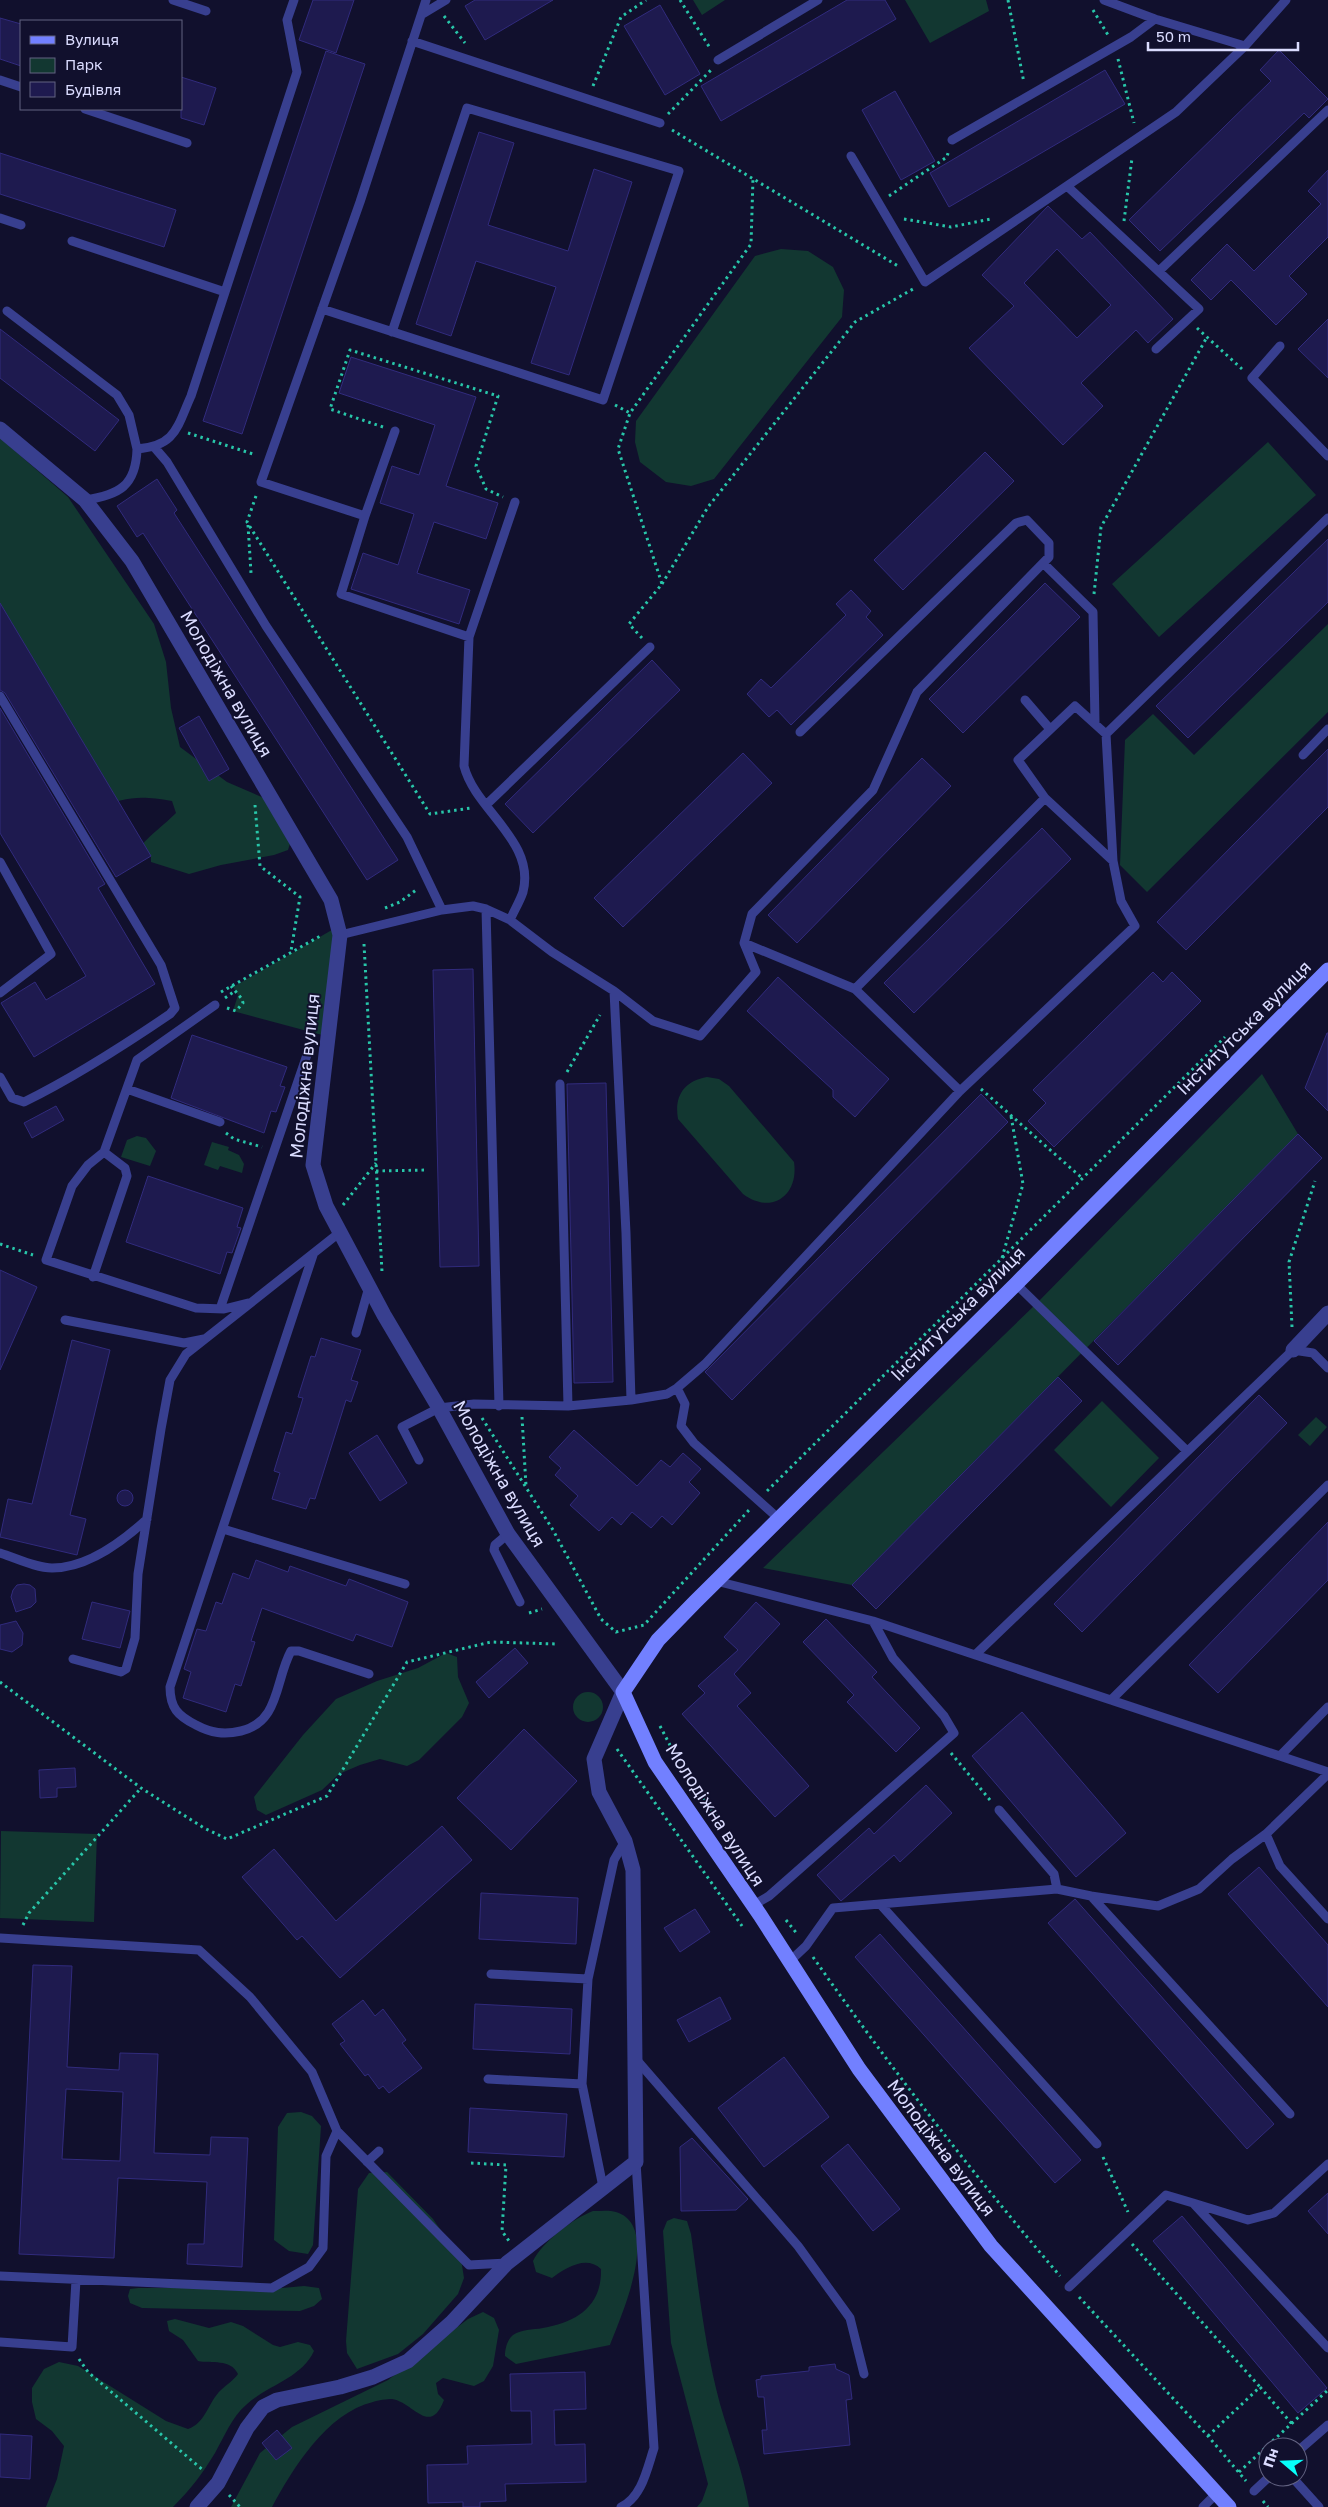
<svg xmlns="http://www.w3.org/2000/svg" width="1328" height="2507" font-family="'Golos Text',sans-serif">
<rect width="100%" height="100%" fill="#11102d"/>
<!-- green -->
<path fill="#123731" d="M693,0H725L702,15Z
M905,0H986L989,11L930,43Z
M781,249L808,251L833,267L844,290L842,317L714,479L691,486L666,482L640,462L635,442L636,421L755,256Z
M0,438L68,497L154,624L166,662L171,708L180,747L227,782L264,798L293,834L288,850L274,855L221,865L189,874L151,862V856L141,846C152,833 164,825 176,813L172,801C138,795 127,797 94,809L0,606Z
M1268,442L1316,495L1159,637L1112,584Z
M1328,624V712L1147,892L1120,865L1125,740L1153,714L1194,755Z
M337,927L326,1036L233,1011L238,995L233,987Z
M1262,1074L1298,1134L852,1585L763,1568L1036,1304Z
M707,1077L719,1079L729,1086L794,1162C799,1196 771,1215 743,1194L678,1119C674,1096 684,1081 707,1077Z
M137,1136L146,1138L156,1151L150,1166L121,1157L127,1140Z
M212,1142L229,1147L228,1150L239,1155L244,1164L242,1173L220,1166L218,1170L204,1165Z
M1102,1401L1159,1458L1111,1507L1054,1450Z
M1316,1417L1327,1427L1310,1446L1298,1435Z
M446,1653L457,1657L458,1677L469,1703L462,1717L419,1760L407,1766L380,1759L360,1765L339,1774L322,1790L266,1815L257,1810L254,1797L303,1735L336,1699L377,1681L418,1668Z
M573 1707a15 15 0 1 1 30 0a15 15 0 1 1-30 0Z
M1,1831L97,1834L94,1922L0,1918Z
M301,2112L312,2116L321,2126L313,2245L308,2254L289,2251L274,2240L278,2127L287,2113Z
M387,2172L433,2219L461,2259L464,2278L458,2294L423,2334L398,2354L357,2369L347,2353L346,2341L358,2189L369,2173Z
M593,2211C601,2211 610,2210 616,2212C662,2226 621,2316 610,2345L516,2364L505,2356C505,2349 507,2340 513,2335C522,2329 532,2330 543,2328C576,2322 602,2307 601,2269C586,2255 566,2268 552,2278L536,2272L533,2261C542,2242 574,2218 593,2211Z
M674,2218L687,2221L691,2234C699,2291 705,2348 720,2404C730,2439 743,2471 749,2507H697L702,2501L708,2484L671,2343L663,2231L667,2221Z
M304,2286L319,2288L322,2299L314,2306L300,2311L142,2308L130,2303L128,2296L130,2289L138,2288H282Z
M483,2312L494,2318L499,2330L493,2366L484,2381L474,2386L443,2378L436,2383L438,2394L444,2400C430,2437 413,2402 392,2399C387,2399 378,2400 373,2402C327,2413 293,2468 272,2507H231L260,2453L292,2427L388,2380L468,2319Z
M175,2319L209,2328L231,2322L243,2326L273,2345L280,2347L298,2342L310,2345L314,2351C301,2379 267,2385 246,2405C232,2417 224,2437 215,2453C203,2473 190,2490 173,2507H46L57,2479L64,2446L52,2431L36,2419L32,2402V2388L44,2369L59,2362L78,2366L166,2421L188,2429C206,2423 208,2402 221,2390C227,2384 233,2381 238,2374C230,2358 212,2364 198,2361L183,2340L169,2331L167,2321Z"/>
<!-- building -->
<path fill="#1e1a4f" stroke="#312b7d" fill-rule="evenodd" d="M313,0H354L336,53L299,40Z
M475,0H553L485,40L465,6Z
M847,0H885L896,19L721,121L701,86Z
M660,5L700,74L665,95L624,26Z
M0,18L21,24V66L0,59Z
M1279,50L1328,99L1309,118L1304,113L1160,251L1129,220L1271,81L1260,70Z
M326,51L365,64L242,434L203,421Z
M1105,70L1125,104L949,207L930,173Z
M181,77L216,88L204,125L181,118Z
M895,91L935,161L901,180L862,110Z
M479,132L514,143L488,225L568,251L594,169L632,182L569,375L531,363L556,287L476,261L451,336L416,324Z
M0,153L176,210L164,247L0,194Z
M1328,170V237L1289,276L1307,294L1276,325L1231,280L1211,300L1191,280L1227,244L1254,271L1321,204L1308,191Z
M1048,206L1082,239L1090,232L1173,319L1148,343L1136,330L1081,383L1103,406L1063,445L969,348L1014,306L982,275ZM1057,249L1111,305L1077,338L1024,283Z
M1328,319V378L1298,349Z
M0,329L119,420L95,451L0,378Z
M351,357L476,397L446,486L498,503L486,539L434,522L417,573L470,590L459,624L351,589L363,553L398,565L414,514L380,503L392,466L419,475L435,425L339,393Z
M985,452L1014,481L903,590L874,560Z
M157,479L177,510L174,513L398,860L367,880L143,533L137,537L117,506Z
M1328,539V602L1188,738L1156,706Z
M1045,583L1080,617L963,733L929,699Z
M851,590L871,611L866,617L883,635L791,725L777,710L769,717L747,694L761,679L771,688L846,615L836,604Z
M0,603L151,856L116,877L5,693L0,690Z
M652,660L680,690L533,833L505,804Z
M0,708L105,884L98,888L155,984L34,1057L1,1003L35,982L46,1000L86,976L0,833Z
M199,716L229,769L209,781L179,728Z
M1328,749V807L1186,950L1157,922Z
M743,753L772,783L623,927L594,898Z
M922,758L951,786L797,943L768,915Z
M1042,828L1071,859L914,1013L884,983Z
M473,969L479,1266L440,1267L433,970Z
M1153,972L1163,982L1172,972L1201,1001L1054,1147L1028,1121L1046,1103L1033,1090Z
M778,977L889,1079L855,1117L833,1097V1090L747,1011Z
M1327,1033H1328V1111L1305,1088Z
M192,1035L287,1067L280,1086L285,1087L276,1112L271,1111L264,1133L171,1098Z
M606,1083L613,1382L574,1383L567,1084Z
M981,1094L1008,1122L732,1400L705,1372Z
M56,1106L64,1120L32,1138L24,1123Z
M1298,1134L1322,1158L1118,1365L1094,1341Z
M148,1176L243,1208L237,1227L241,1228L232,1253L227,1252L220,1274L126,1242Z
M0,1270L37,1287L0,1370Z
M321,1338L361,1350L351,1380L358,1382L351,1402L346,1400L315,1499L310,1498L306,1509L272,1499L280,1473L274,1471L286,1432L292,1434L303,1398L298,1397L311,1356L315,1357Z
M72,1340L110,1350L70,1515L86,1519L77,1555L0,1537L8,1499L32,1504Z
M1058,1377L1082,1401L876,1609L852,1585Z
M1259,1395L1287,1423L1082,1632L1054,1604Z
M574,1430L637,1486L661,1460L670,1467L683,1453L701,1469L689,1482L700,1493L672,1525L662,1516L651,1528L632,1512L621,1525L612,1517L599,1531L570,1505L578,1496L555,1475L561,1468L549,1457Z
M377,1435L407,1483L380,1501L349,1453Z
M117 1498a8 8 0 1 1 16 0a8 8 0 1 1-16 0Z
M1328,1522V1580L1218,1693L1189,1665Z
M256,1560L288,1572L290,1566L346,1586L349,1579L408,1602L392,1647L356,1634L353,1641L262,1608L251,1641L255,1642L241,1686L235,1684L226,1712L183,1698L191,1672L184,1669L197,1629L206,1631L216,1602L222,1604L233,1573L249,1579Z
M24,1584L30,1585L35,1589L36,1602L31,1607L16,1612L11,1597L13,1590L17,1585Z
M92,1602L130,1611L120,1648L82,1639Z
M756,1602L780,1624L734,1674L751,1693L737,1706L809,1786L775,1817L682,1714L705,1693L698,1686L738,1650L724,1637Z
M826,1619L877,1672L872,1677L920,1728L896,1752L847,1702L854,1695L803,1642Z
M16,1621L23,1633L22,1645L12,1652L0,1649V1625Z
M515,1648L528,1663L489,1698L476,1682Z
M1022,1712L1126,1833L1076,1877L972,1756Z
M524,1729L577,1781L511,1850L457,1798Z
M75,1768L76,1787L57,1788V1797L40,1798L39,1770Z
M926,1785L952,1813L900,1862L894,1855L841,1901L817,1875L869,1828L874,1834Z
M442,1826L472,1860L340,1978L302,1936L297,1940L242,1877L274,1849L336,1921Z
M1259,1867L1328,1945V2007L1228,1894Z
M481,1893L578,1898L576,1944L479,1939Z
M1075,1899L1274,2124L1247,2149L1048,1923Z
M695,1909L710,1932L680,1952L664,1928Z
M880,1934L1081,2160L1055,2183L855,1957Z
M33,1965L72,1966L67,2067L119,2070L120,2053L158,2054L154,2153L210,2155L211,2137L248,2138L242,2267L187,2264L188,2244H204L207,2182L118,2178L114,2258L19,2254ZM66,2089L123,2092L120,2161L62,2159Z
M720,1997L731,2019L689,2042L677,2020Z
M363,2000L375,2016L383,2009L406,2040L402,2043L422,2068L389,2093L383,2086L379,2089L368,2074L365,2076L340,2044L345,2041L332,2024Z
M475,2004L572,2009L570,2054L473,2049Z
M784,2057L829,2117L764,2167L718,2108Z
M470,2108L567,2114L564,2157L468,2152Z
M692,2138L748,2199L736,2210L681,2211L680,2147Z
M848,2144L900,2209L873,2231L821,2166Z
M1328,2193V2234L1308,2211Z
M1182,2216L1327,2388L1298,2413L1153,2241Z
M835,2364L836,2369L849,2375L852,2399L846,2400L850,2445L764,2454L762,2430H767L764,2397H758L756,2380L761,2379V2376L809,2371V2367Z
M585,2372L586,2409L554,2410L555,2445L585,2444L586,2482L505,2484L506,2501L480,2502V2507H463V2502L428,2503L427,2465L468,2464L467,2446L532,2444L531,2411H511L510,2374Z
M277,2430L292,2448L276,2460L262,2443Z
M0,2434L32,2436L30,2479L0,2477Z"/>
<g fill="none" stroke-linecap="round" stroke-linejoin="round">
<!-- path -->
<path stroke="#28c6a9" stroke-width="3" stroke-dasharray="2.5 4" stroke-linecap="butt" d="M680,0L710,48
M1008,0L1024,83
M1093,10L1108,35
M444,16L465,43
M1118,59L1134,123
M593,86L621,17L646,0
M668,114L711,70
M672,130L898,266
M889,196L947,157L948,153
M904,219L951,227L991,219
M1124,221L1132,158
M1197,328L1242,369
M615,405L630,413
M383,427L330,409L350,350L498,396L476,466L486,489L503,497
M188,433L256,455
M256,496L247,522L430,814L471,808
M248,525L251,573
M662,584L708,507L855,322L913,289
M1094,594L1101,527L1207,337
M642,638L629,624L662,584L618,449L630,413L751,244L753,178
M255,805L260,866L300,897L291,951
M385,908L400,902L416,890
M364,944L382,1272
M221,992L322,935
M225,998L235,991
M227,1008L236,1011L243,1003L242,999L231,986
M567,1072L600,1015
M981,1089L1082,1178
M226,1133L234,1139L262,1147
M376,1171L428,1170
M343,1205L376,1163
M0,1244L33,1255
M1002,1258L1023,1184L1011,1116
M1292,1327L1289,1262L1315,1181
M522,1417L526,1486
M482,1418L553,1530L601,1619L616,1632L644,1625L749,1510
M767,1491L1225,1037
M529,1613L542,1609
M0,1682L141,1788L204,1828L227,1839L327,1796L407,1662L491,1642L557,1644
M660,1726L672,1749L725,1830
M617,1749L742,1926
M951,1753L990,1800
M786,1920L798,1935
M23,1925L29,1913L141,1788
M813,1957C890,2067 972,2173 1060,2276
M1103,2157L1128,2212
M471,2163L506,2165L502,2231L509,2241
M1132,2244L1260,2387
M1079,2297L1208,2436L1246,2481
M79,2359L88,2372L204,2471
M1208,2436L1260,2387L1292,2424
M1239,2472L1328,2390
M229,2495L240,2507
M1263,2501L1268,2507"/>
<!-- lane -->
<path stroke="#383f8f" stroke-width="9" d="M173,0L206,11
M426,0L360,202L261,482L365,516L341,594L469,637L515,502
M1104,0L1155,19L1245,46
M421,15L446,0
M412,41L660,123
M718,60L818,0
M0,80L21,87
M85,109L187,143
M952,140L1131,37L1155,19
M851,156L925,282L1176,112L1245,46L1286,0
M1067,186L1199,309L1156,349
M0,218L21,225
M72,241L225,292
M1159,271L1328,110
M322,309L603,400L679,171L467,108L392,332
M7,311L117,395L129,415L137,449
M1280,346L1252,378L1328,456
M155,448L167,462L266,626L407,837L442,910
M85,500C119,495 136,486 137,449C176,446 177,427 191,396L297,72L287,20L294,0
M365,516L395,431
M1043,563L1093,612L1095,723
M469,637L464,766C475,810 536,841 523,892C520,901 514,911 510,920
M0,696L161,965L175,1008L170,1014C123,1046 75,1077 24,1102L12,1098L0,1077
M1025,700L1050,729
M1303,755L1328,729
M1045,798L1018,760L1075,706L1106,734
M486,805L650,647
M1113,861L1106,734L1328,518
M0,862L51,954L0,993
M486,909L499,1406
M340,935L442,910L473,906L486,909L510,920L552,952L614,991L653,1021L700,1036L756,972L744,943L752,914L873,790L917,692L1049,557V543L1027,520L1016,523L800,732
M744,943L855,989
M614,991L626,1233L631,1400
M215,1005L137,1060L104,1152L88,1165L72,1186L46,1260L196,1308L224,1309L248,1303
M560,1084L568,1406
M127,1089L220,1122
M313,1255L170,1687C170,1708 178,1716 196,1725C211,1733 224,1735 241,1731C280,1722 275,1680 291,1651H299L369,1674
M93,1277L127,1176L125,1168L104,1152
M1016,1284L1187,1451
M220,1309L309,1049
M65,1320L184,1343L204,1339
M356,1333L369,1287
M677,1388L685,1404L681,1426L694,1443L778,1518
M419,1460L402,1427L439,1408L474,1404L568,1406L631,1400L667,1394L677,1388L705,1364L960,1091L1135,926L1121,901L1113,861L1045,798L855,989L960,1091
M223,1529L405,1584
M508,1534L495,1545L494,1550L520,1602
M0,1553C16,1558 36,1568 52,1568C88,1568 122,1542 147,1519
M716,1581L873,1621L1328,1772
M975,1655L1293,1350L1313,1353L1328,1368
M73,1659L121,1672L126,1669L135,1638L138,1574L161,1429L170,1380L186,1354L339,1233
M1111,1700L1328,1485
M1280,1756L1328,1707
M1328,1774L1266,1834L1280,1866L1328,1919
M1057,1889L1091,1896L1290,2114
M1091,1896L1158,1906L1199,1889L1232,1859L1266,1834
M880,1904L1097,2144
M752,1906L769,1896L954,1733L944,1716L893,1658L873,1621
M0,1938L199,1950L250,1997L312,2072L337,2131L469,2265L507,2263
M789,1962L806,1946L833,1908L1057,1889L1054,1874L999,1810
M491,1974L588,1979
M635,2058L798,2246L850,2318L864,2374
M488,2079L582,2084
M367,2162L379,2151
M603,2187L582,2084L588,1979L614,1860L625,1841
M1193,2203L1248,2220L1274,2213L1328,2164
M0,2276L272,2288L309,2267L323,2248L326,2156L337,2131
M1069,2287L1166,2195L1193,2203L1328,2348
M0,2342L72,2347L76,2280
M1298,2451L1328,2425
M1292,2477L1319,2507
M1254,2491L1269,2477
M621,2507C642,2497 647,2469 654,2448L636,2162
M1203,2507L1217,2493"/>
<!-- street -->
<path stroke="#383f8f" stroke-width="15" d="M0,429L85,500L132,561L331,900L340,935L313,1165L326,1206L384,1315L439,1408L508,1534L623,1692L594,1759L599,1792L625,1841L633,1870L636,2162L507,2263L452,2322L408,2361L373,2377L340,2387L277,2400L263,2407L247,2428L218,2483L197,2507
M1293,1350L1328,1313"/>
<!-- secondary -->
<path stroke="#7280ff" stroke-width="15" d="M1229,2507L991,2246L859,2069L760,1915L655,1762L623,1692L658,1640L695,1602L1016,1284L1328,970"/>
</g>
<g text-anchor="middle" stroke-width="4" stroke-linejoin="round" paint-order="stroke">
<!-- street labels -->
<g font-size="18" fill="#dbdcff" stroke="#11102d">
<text transform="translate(226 684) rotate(60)" y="6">Молодіжна вулиця</text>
<text transform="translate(1244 1028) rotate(-45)" y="6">Інститутська вулиця</text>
<text transform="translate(305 1076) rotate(-84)" y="6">Молодіжна вулиця</text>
<text transform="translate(958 1314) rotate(-45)" y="6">Інститутська вулиця</text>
<text transform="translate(499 1474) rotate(60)" y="6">Молодіжна вулиця</text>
<text transform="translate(715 1815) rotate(57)" y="6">Молодіжна вулиця</text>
<text transform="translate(941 2148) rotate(53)" y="6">Молодіжна вулиця</text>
</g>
</g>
<!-- legend -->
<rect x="20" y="20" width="162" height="90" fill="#11102d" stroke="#626281"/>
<rect x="30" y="36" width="25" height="8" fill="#7280ff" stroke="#626281"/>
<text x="65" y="45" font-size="15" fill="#dbdcff">Вулиця</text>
<rect x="30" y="58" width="25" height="15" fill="#123731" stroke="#626281"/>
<text x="65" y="70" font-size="15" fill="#dbdcff">Парк</text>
<rect x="30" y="82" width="25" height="15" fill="#1e1a4f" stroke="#626281"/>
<text x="65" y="95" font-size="15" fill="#dbdcff">Будівля</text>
<!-- north arrow -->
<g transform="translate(1283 2462) rotate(289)"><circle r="24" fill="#11102d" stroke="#626281"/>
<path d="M0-4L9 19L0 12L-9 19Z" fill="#07fff9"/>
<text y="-8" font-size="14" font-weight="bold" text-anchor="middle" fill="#dbdcff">Пн</text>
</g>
<!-- scale -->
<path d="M1148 42v8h150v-8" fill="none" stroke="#dbdcff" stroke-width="2.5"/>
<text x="1156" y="42" font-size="15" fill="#dbdcff" stroke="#11102d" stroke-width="4" paint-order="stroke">50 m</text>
</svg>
